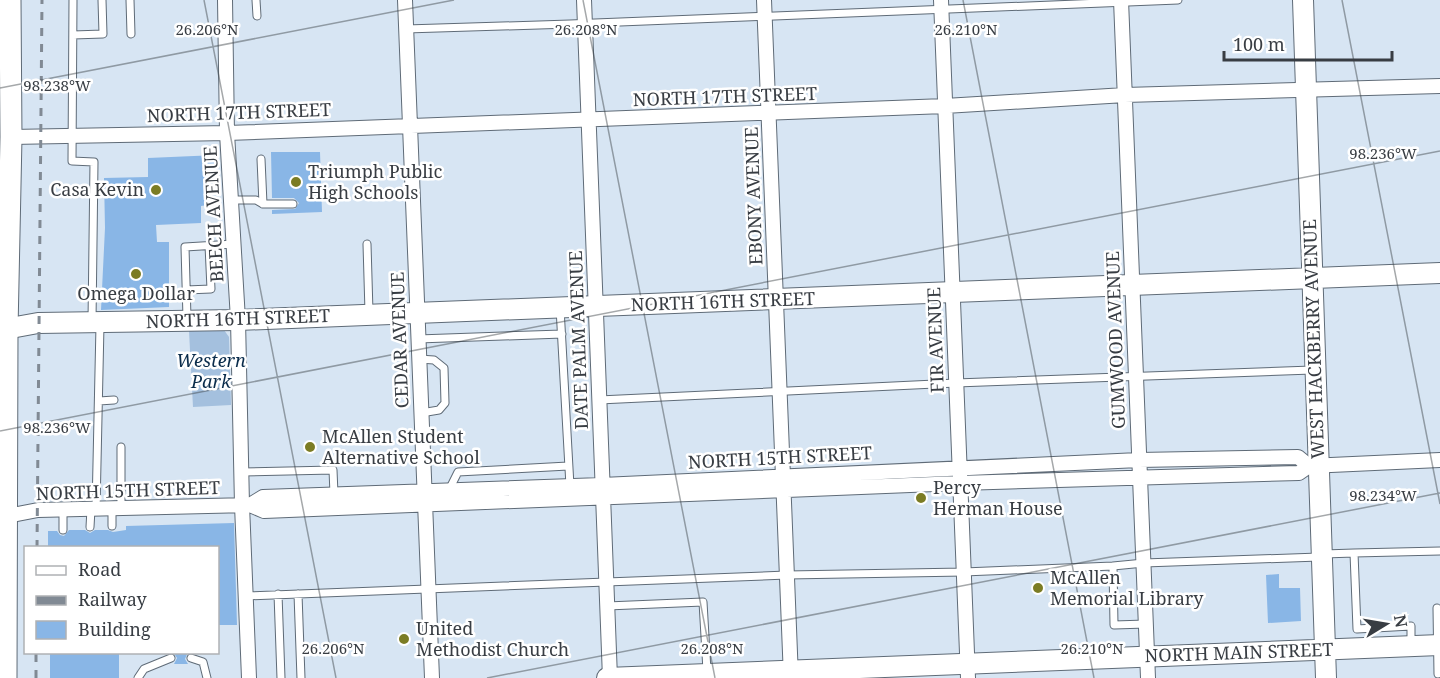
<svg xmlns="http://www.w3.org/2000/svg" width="1440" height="678" font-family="'Noto Serif',serif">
<rect width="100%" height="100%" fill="#d7e5f3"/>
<!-- green -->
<path fill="#a4c0de" d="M224,330L229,337L231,405L193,407L189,331Z"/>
<!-- building -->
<path fill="#89b6e6" d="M271,152H320L322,212L272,214V210L295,209L299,203L294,198H272Z
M217,155L218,191L209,190L208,205L201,206V223L156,225L157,242H169V307L101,310L105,228L104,178L148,177V158Z
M234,523L237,625H218V548H48V531H57L60,535L64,536L69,530H85L90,533L95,530H108L113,532L126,530V526Z
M1279,574V588H1300L1301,621L1268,623L1266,575Z
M50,652H119V678H50Z
M173,652H188L185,659L188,664H174L177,658Z"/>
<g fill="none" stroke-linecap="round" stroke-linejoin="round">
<defs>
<path id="lane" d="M73,0L72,161L94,162L92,322
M130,0L131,34
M256,0L257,16
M406,29L570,24L1178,0
M73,35L103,34L102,0
M261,159L263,204
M231,200H256L263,204H293
M367,244L369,312
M186,290L211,289L209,245
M560,308L570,486
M187,318L185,247L234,244
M418,339L562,334
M419,359L434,360L444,368L445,403L439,410L421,413
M599,400L956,383L1312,370
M99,401L114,400
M121,447V508
M241,472L333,470L334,494
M449,490L458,472L568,466
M96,509L100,325
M112,526V508
M90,527L91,509
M63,530V509
M1354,553L1440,551
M1324,554L1354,553L1357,629L1411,626V644
M1113,566L1144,563L1319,557
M278,594L281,678
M298,594L301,678
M246,596L787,575L964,572L1113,566L1114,625L1146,624
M607,606L703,602L707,671
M1437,608L1438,674
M191,658L203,662L207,678
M138,678L144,669L171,658"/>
<path id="street" d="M225,0L227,133L238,320L242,505L249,678
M405,0L432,678
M584,0L610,678
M764,0L791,678
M941,0L968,678
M1121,0L1148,678
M11,137L227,133L945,106L1125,95L1440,86
M250,505L263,497L602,485L1139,460L1298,457L1309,466
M7,516L38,510L250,505L264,511L960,483L1299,473L1309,466L1440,460"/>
<path id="secondary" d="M1303,0L1326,678
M0,330L38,323L238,320L1440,273
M607,678L1440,645"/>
<path id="primary" d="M6,678L7,330L11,137L10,0"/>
</defs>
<!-- lane casing -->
<use href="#lane" stroke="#5f6b77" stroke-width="9"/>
<!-- street casing -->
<use href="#street" stroke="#5f6b77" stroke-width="16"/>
<!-- secondary casing -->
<use href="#secondary" stroke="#5f6b77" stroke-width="22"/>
<!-- primary casing -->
<use href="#primary" stroke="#5f6b77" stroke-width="23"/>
<!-- lane -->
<use href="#lane" stroke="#fff" stroke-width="7"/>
<!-- street -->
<use href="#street" stroke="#fff" stroke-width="14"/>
<!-- secondary -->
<use href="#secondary" stroke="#fff" stroke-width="20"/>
<!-- primary -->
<use href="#primary" stroke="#fff" stroke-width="21"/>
<!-- rail -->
<path stroke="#818a94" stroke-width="3" stroke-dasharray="8 8" stroke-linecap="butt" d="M37,548L42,0
M36,678V652"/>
</g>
<!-- ticks -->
<path fill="none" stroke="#383d43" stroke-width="1.5" stroke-opacity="0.45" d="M204,0L336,678M583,0L715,678M963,0L1094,678M1342,0L1440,504M0,88L454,0M0,431L1440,151M487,678L1440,493"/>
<!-- markers -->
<g fill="#7b7c24" stroke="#fff" stroke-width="2">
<circle cx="296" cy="182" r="6"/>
<circle cx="156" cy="190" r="6"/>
<circle cx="136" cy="274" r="6"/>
<circle cx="310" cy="447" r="6"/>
<circle cx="921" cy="498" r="6"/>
<circle cx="1038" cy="588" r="6"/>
<circle cx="404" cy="639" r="6"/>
</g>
<g text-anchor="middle" stroke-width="5" stroke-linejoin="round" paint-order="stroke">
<!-- street labels -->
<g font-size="18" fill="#383d43" stroke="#fff">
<text transform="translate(725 97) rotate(-2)" y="6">NORTH 17TH STREET</text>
<text transform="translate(239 113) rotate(-2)" y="6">NORTH 17TH STREET</text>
<text transform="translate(754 196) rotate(-92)" y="6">EBONY AVENUE</text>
<text transform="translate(214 214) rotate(-93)" y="6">BEECH AVENUE</text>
<text transform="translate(723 302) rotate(-2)" y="6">NORTH 16TH STREET</text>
<text transform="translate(238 319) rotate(-2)" y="6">NORTH 16TH STREET</text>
<text transform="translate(1314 339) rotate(-92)" y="6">WEST HACKBERRY AVENUE</text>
<text transform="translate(400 340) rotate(-92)" y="6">CEDAR AVENUE</text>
<text transform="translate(579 340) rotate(-92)" y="6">DATE PALM AVENUE</text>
<text transform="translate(936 340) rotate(-92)" y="6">FIR AVENUE</text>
<text transform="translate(1116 340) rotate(-92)" y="6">GUMWOOD AVENUE</text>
<text transform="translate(780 458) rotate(-3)" y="6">NORTH 15TH STREET</text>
<text transform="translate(128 491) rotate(-2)" y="6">NORTH 15TH STREET</text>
<text transform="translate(1239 653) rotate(-2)" y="6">NORTH MAIN STREET</text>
</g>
<!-- poi labels -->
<g font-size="18" fill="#383d43" stroke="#fff" text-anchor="start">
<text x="308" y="178">Triumph Public<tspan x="308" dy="21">High Schools</tspan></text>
<text x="144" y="196" text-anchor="end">Casa Kevin</text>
<text x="136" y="300" text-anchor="middle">Omega Dollar</text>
<text x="322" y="443">McAllen Student<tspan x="322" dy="21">Alternative School</tspan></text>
<text x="933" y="494">Percy<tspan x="933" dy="21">Herman House</tspan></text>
<text x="1050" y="584">McAllen<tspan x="1050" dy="21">Memorial Library</tspan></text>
<text x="416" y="635">United<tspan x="416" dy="21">Methodist Church</tspan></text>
</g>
<!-- park labels -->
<g font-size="18" font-style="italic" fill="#0a2c4b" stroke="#fff">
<text x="211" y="367">Western<tspan x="211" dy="21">Park</tspan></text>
</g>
</g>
<g font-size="15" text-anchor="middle" fill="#383d43" stroke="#fff" stroke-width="5" stroke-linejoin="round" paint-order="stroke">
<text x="207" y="35">26.206°N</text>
<text x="586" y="35">26.208°N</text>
<text x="966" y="35">26.210°N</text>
<text x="57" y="91">98.238°W</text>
<text x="1383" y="159">98.236°W</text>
<text x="57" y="433">98.236°W</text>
<text x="1383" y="501">98.234°W</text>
<text x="333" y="654">26.206°N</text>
<text x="712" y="654">26.208°N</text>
<text x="1092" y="654">26.210°N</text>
</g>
<!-- legend -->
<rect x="24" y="546" width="195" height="108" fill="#ffffff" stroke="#afb1b4" stroke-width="1.5"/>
<rect x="36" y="566" width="30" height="9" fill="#ffffff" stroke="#afb1b4" stroke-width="1.5"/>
<text x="78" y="576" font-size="18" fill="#383d43">Road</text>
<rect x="36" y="596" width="30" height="9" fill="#818a94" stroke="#afb1b4" stroke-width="1.5"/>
<text x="78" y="606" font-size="18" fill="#383d43">Railway</text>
<rect x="36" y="621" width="30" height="18" fill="#89b6e6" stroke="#afb1b4" stroke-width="1.5"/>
<text x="78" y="636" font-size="18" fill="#383d43">Building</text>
<!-- north arrow -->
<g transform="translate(1386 624) rotate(79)" stroke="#ffffff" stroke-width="4.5" paint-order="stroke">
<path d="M0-4.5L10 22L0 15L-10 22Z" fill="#383d43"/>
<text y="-9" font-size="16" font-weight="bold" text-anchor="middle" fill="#383d43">N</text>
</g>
<!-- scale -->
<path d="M1224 51v9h168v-9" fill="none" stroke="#383d43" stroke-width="3"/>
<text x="1233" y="51" font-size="18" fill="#383d43" stroke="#ffffff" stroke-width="4.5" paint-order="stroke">100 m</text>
</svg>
